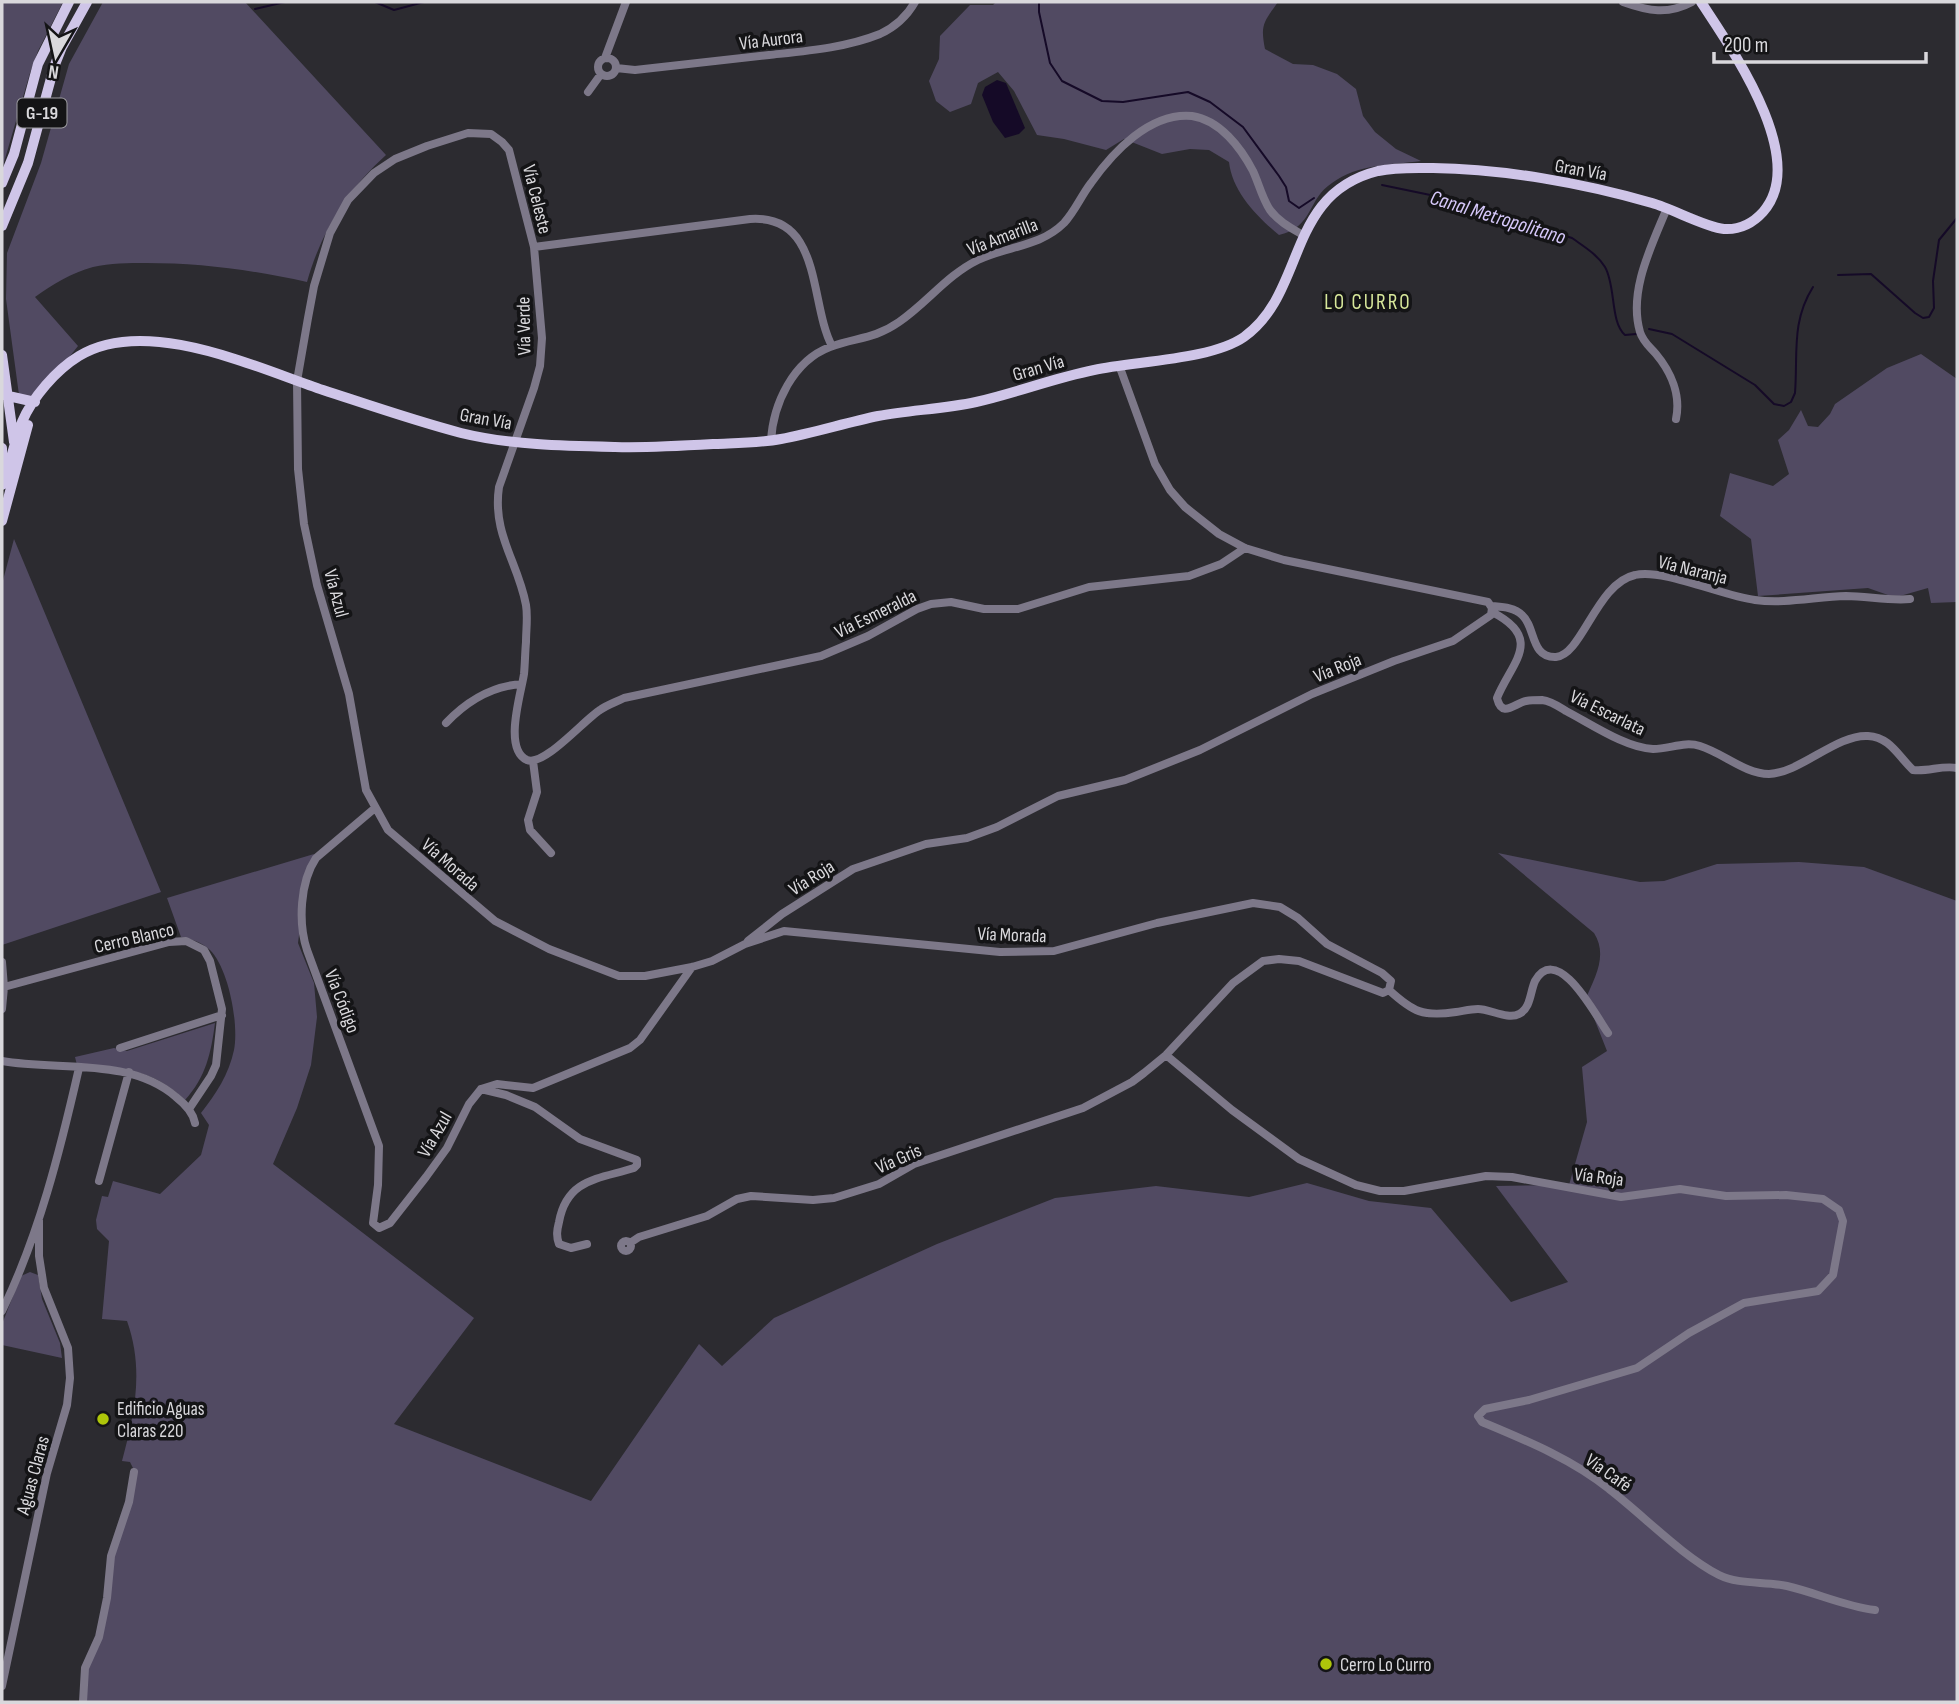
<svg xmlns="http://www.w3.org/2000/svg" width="1959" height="1704" font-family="'Sofia Sans Condensed',sans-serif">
<rect width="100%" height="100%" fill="#2c2b30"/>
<!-- green -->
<path fill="#514a62" d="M2,2H63L38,51L30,73L2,169Z
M103,2H245L386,155C347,190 321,232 307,282C253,270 201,263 146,263C129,263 110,263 93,267C71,273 53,284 35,297L78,346L36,399L19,395L6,299L7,253L41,163L69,64Z
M996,2H1278C1264,22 1260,24 1265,49L1293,64L1313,65L1337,74L1356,89L1363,116L1375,132L1396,149L1421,161C1390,165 1358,164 1332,183C1307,199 1314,227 1279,235C1257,217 1232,191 1229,162L1209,150L1190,149L1162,154L1124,139L1106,150L1064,139L1037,135L1014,91L998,72L978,83L971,104L950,112L936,101L929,81L939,59L940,36L970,5H993Z
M1921,354L1957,379V602L1931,603L1928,588L1900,596L1888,595L1868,588L1758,596L1751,539L1720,516L1730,473L1773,486L1789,474L1778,440L1789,430L1801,410L1808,426L1818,427L1830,414L1835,404L1887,368Z
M14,539L161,892L2,945V584Z
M1498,853L1640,882L1664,881L1717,864L1799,862L1864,867L1957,901V1702H84L87,1667L99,1644L113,1556L135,1472L130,1462L122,1461C135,1413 144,1369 127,1321L102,1319L109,1241L97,1229L96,1220L102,1196L108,1197L113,1181L160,1194L201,1155L209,1125L201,1113C216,1094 229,1074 234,1050C239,1025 229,969 210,950C202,942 191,939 181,937L167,898L314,854L307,872L298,943L314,983L317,1017L311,1065L297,1108L273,1164L474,1318L394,1424L591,1501L699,1344L722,1366L774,1318L937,1244L1055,1198L1156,1186L1249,1197L1307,1183L1369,1201L1431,1208L1511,1302L1568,1282L1496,1186L1569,1185L1587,1122L1582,1067L1607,1051L1586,998C1595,977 1608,955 1594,933Z
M215,1023C211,1053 206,1077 185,1100C152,1068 121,1068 77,1065L75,1057L114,1048L127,1051Z
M30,1272L38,1275L42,1299L60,1343L62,1358L2,1345V1324L21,1276Z"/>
<!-- water -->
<path fill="#150a27" d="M997,80L1006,83L1025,128L1019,134L1005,138L993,122L982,95L985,87Z"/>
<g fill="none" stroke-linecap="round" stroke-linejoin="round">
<!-- stream -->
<path stroke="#150a27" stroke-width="2" d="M375,2L394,10L424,2
M1039,2V12L1050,63L1062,81L1102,101L1123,102L1188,92L1210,102L1243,127L1279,176L1286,187L1289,201L1299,208L1314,198
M255,9L285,2
M1382,185L1440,197L1572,238C1583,246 1597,254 1605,267C1616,286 1610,322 1625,335L1636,334
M1838,275L1871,274L1915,313L1923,318L1929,317L1934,308L1933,281L1939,240L1957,218
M1649,329L1672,334L1755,385L1774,404L1784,406L1791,402L1795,393C1798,354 1791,322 1813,287"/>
<!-- minor -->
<path stroke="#7d7889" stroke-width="8" d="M1623,2C1648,11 1668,15 1692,2
M598 67a9 9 0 1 1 18 0a9 9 0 1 1-18 0Z
M605,58L626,2
M616,68L635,70C680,65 725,60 769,55C806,51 845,48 880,34C895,27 907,16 915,2
M588,92L601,74
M1667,208C1652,245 1628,291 1640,332C1643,342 1650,347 1656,354C1671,372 1681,395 1676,419
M534,247L750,219C823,214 809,303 832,346
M771,441C773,404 793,361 830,347C856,337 873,340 899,322C927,303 947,275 978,260C1007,246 1040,247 1064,223C1075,211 1081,196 1091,183C1113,152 1150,112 1192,116C1220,120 1241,148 1253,171C1259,184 1262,198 1270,210C1279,222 1291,228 1303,235
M1245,548L1221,564L1189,576L1089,587L1018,609H984L951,602L931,604L917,609L868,636L821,656L624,698C616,702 607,705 600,710C585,719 544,767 527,760C503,749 521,694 524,674C525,664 525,653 526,642C526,630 528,617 526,605C518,562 492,534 499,487L534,388L540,366L542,338L534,247L509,150L502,142L491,134L468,133L427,146L395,159L374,173L348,200L330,233L314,286L308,318L297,381L298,469L304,524L317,585L349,694L366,790L388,830L495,921L549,949L619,976H645L692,967L712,961L745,944L784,931L1000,952L1054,951L1157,923L1253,903L1280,907L1298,918L1327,944L1382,973L1391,981L1389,990
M1491,606C1502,607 1514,607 1522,615C1536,627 1530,658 1556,657C1582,655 1597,583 1635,575C1662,568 1723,596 1755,600C1785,604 1815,597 1846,596C1867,596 1889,601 1910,599
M1492,612C1545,639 1511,663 1497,698C1502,719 1515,703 1526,701C1531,700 1537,700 1542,700C1551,701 1558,706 1566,711C1591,724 1626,748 1653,749C1670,749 1684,741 1700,746C1723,753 1745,774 1769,774C1800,773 1837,734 1868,736C1890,737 1898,756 1913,770C1928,772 1942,765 1957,768
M446,723C466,702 491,686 522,684
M533,761L537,792L528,820L530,830L551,853
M375,808L316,858C300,882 298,923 307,950L379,1146L378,1185L373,1223L379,1228L390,1223L426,1177L447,1148L469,1104L481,1089L497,1084L533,1088L630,1048L640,1040L692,967
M748,941L782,914L853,869L926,844L967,838L997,827L1058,796L1125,780L1200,750L1312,694L1394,661L1453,641L1491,615L1492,608L1488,602L1284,560L1245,548L1219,534L1185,507L1170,490L1155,464L1119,365
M2,962L4,987L2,1009
M4,987L169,942L186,941L204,950L210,961L222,1009L216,1065L211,1076L189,1109
M1389,990C1413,1012 1423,1017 1456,1012C1463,1011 1471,1009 1478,1009C1490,1009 1508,1020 1519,1014C1531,1008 1530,992 1535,981C1558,941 1597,1018 1608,1033
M120,1048L222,1015
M1166,1055L1232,1110L1299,1159L1356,1185L1380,1191H1404L1486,1176L1512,1177L1621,1197L1680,1189L1726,1196L1786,1195L1823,1199L1839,1210L1843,1221L1833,1275L1818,1291L1744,1303L1689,1333L1637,1368L1529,1400L1485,1409L1478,1416L1482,1422C1525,1440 1572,1459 1609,1489C1643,1515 1682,1556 1719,1575C1739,1585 1765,1581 1787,1586C1817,1593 1844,1606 1875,1610
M2,1061C59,1071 130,1057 176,1097C185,1104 193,1112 195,1123
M481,1089L506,1095L535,1107L580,1139L637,1160V1165L634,1168C600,1179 567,1178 559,1222C557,1230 556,1236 559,1244L571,1248L587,1244
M99,1181L129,1072
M621 1246a5 5 0 1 1 10 0a5 5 0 1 1-10 0Z
M630,1243L639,1237L707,1216L737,1199L751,1196L813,1200L834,1198L879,1184L914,1164L1083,1108L1132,1082L1144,1073L1166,1055L1233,983L1263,961L1279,959L1299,961L1383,993L1389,990
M2,1311C39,1235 60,1151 79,1068
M2,1686L47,1473L67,1405L70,1378L68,1348L44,1288L39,1256V1220
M83,1702L85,1668L99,1637L107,1598L111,1556L129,1502L134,1472"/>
<!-- major -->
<path stroke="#cfc5e8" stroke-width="10" d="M2,183L14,154L38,64L69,2
M2,226L28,163L54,67L62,47L87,2
M2,355L14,442
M4,395L35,402
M2,448V477
M2,485C10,465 14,443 22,422C32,398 56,370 79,356C146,315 257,368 323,390C369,405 415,421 461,433C510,445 564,446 615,447C648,448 681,446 715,444C737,443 759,443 781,439C813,433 845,423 878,416C910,410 944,409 976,402C1016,393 1054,378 1094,370C1135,361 1211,360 1244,337C1307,292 1285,194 1378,171C1396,167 1415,168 1433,168C1504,169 1583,183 1652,203C1673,209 1705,227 1724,229C1740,230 1753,223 1763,212C1810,159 1731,48 1701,2
M2,521L28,425"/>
</g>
<!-- markers -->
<g fill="#aec60a" stroke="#141416" stroke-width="2.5">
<circle cx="103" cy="1419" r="7"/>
<circle cx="1326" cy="1664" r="7"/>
</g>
<g text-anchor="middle" stroke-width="7" stroke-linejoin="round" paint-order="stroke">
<!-- shield labels -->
<rect fill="#141416" stroke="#9e9da1" stroke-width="2" x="17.5" y="98.5" width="49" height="29" rx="5"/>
<g font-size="18" font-weight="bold" fill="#d9d8dc">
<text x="42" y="119">G-19</text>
</g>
<!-- street labels -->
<g font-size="19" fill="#d9d8dc" stroke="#141416">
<text transform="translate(771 39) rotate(-7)" y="7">Vía Aurora</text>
<text transform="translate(1581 169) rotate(10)" y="7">Gran Vía</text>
<text transform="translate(538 199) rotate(76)" y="7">Vía Celeste</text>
<text transform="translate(1002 236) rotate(-21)" y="7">Vía Amarilla</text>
<text transform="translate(523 326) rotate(-91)" y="7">Vía Verde</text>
<text transform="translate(1038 367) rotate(-16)" y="7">Gran Vía</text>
<text transform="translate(486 418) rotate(10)" y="7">Gran Vía</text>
<text transform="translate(1693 569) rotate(14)" y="7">Vía Naranja</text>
<text transform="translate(337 593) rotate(75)" y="7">Vía Azul</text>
<text transform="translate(875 613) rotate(-26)" y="7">Vía Esmeralda</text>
<text transform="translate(1337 667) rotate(-22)" y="7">Vía Roja</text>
<text transform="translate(1608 712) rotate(26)" y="7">Vía Escarlata</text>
<text transform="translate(451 864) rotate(41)" y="7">Vía Morada</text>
<text transform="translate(811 877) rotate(-32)" y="7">Vía Roja</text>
<text transform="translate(1012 934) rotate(2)" y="7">Vía Morada</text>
<text transform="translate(134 937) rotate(-13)" y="7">Cerro Blanco</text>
<text transform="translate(343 1001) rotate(69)" y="7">Vía Código</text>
<text transform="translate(434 1134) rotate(-60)" y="7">Vía Azul</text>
<text transform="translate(898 1158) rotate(-24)" y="7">Vía Gris</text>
<text transform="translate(1599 1176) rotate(7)" y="7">Vía Roja</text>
<text transform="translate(1609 1472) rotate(35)" y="7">Vía Café</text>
<text transform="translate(32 1475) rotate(-75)" y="7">Aguas Claras</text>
</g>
<!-- poi labels -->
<g font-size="19" fill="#d9d8dc" stroke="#141416" text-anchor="start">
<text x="117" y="1415">Edificio Aguas<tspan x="117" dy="22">Claras 220</tspan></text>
<text x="1340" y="1671">Cerro Lo Curro</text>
</g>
<!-- water labels -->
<g font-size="21" font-style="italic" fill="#d6c8fa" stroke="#141416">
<text transform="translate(1498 217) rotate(17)" y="7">Canal Metropolitano</text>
</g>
<!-- neighbourhood labels -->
<g font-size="21" letter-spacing="2" fill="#d8e89b" stroke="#141416">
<text x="1368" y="309">LO CURRO</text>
</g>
</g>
<!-- border -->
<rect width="1959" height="1704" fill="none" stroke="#d9d8dc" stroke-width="7"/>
<!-- north arrow -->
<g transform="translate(56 56) rotate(189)" stroke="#141416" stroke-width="5" paint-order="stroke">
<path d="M0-5L12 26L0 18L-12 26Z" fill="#d9d8dc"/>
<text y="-10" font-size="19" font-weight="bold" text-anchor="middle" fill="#d9d8dc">N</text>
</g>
<!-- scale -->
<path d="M1714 52v10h212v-10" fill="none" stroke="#d9d8dc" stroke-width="3.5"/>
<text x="1724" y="52" font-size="21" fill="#d9d8dc" stroke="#141416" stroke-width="5" paint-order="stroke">200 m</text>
</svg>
